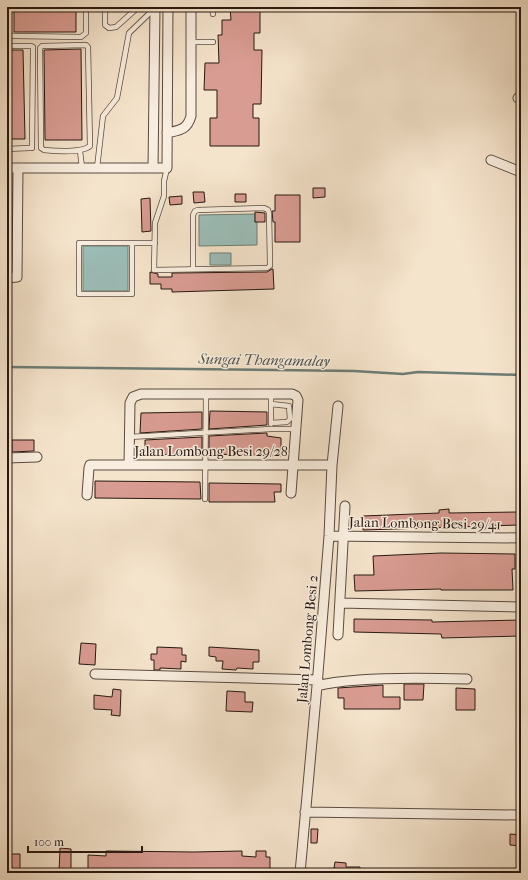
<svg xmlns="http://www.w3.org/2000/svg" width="528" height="880" font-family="'IM FELL French Canon',serif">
<rect width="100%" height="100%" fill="#f5e4cc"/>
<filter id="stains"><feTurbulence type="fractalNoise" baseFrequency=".005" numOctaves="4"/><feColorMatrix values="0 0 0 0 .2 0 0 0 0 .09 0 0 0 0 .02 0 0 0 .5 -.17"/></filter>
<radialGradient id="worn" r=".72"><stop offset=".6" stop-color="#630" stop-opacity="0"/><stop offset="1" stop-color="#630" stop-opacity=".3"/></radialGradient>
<!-- water -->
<path fill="#9cbeb9" stroke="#6d7c76" d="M255,214V222H257V245L199,246V215Z
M83,246H128V291H83Z
M210,253H231V265H210Z"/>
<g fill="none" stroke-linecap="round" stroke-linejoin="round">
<!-- stream -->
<path stroke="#6d7c76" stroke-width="2.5" d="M7,367L354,371L403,374L418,372L521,375"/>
</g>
<!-- building -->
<path fill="#d99c92" stroke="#271811" d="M14,7H76V32H14Z
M230,7H254L253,9H260V33H254V50H262L261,104H253V118H259V146H210V118H217V90H204L205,63H219L218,35H222V20H231Z
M81,49L82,140H45L44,50Z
M7,50H23L25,139H7Z
M313,188H325V197L313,198Z
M193,192H204L205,202L194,203Z
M235,194H246V202H235Z
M275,195H300V242H275V222H273L272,211H275Z
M182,196V204L170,205L169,197Z
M150,198L151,231L142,232L141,199Z
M255,212L265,213V222H255Z
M272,269H273L274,289L172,292V289H161V284H150V272L158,274V277H172V273L267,272Z
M210,411L267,412V425L209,429Z
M199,412H202V429L140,433L141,413Z
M267,433V436L281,438V456L209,454V436Z
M202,437V454L145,455V440Z
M12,440H34V451L12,452Z
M95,481L200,482L201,499L95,498Z
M209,483L281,484V492H274L275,502H209Z
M449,509V513L519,512V525L363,530V516L439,513V510Z
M441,553L515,554V569H512L513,590H441V589L355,591L354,575H374L373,556Z
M354,619L432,620V622L521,620V636L442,638L441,634L354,632Z
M81,643L96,644L95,665L79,664Z
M157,647L182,648V655H186V662L181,661V669L160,668V670H154V660H151V654H157Z
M209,647L259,650V662H253V669L237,668L236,670L222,669L223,661H216V657L209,656Z
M404,684H424L423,700H404Z
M383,685V697H400V709H344V698H338V688Z
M456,688L475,689V710H456Z
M113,689L121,690L120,716L111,715L112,710L94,709V695L112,697Z
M227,691L245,692V702H253L252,712L226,711Z
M311,829H318L317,843H311Z
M510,834L521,835V846L510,845Z
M60,848L71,849V873H59Z
M106,851L194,852L242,851V856L256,857V851H266V857H270V873H88V855L106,856Z
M7,854H20V873H7Z
M335,862L346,863V867H360V873H340V869L334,868Z"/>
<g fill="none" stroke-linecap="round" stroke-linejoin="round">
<defs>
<path id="service" d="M105,7V25L109,28L116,27L135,10L136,7
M212,7L213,14
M7,31L8,35L15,36L81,37L86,33V7
M191,42H213
M86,45L88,47L90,146C82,153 54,151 44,150L41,148L40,48L42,46Z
M7,46H31L33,47V51L32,146V148H29L7,149
M80,151L82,168
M97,168L103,116L117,98L129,33L154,9
M167,168L164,181V196L155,223L154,270L267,268L270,266V263L269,213L268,210L264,208L198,210L195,211L193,215V269
M132,243V294H79V243H155
M271,423L287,422L290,419L289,406L271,404
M271,424V394
M129,437L271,429H295
M205,499L206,394"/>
<path id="minor" d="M518,98L521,100
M167,133C180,130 187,130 191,116V7
M491,160L521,172
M7,168H167L168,7
M153,168L155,7
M7,278L17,277L18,168
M7,458L37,457
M129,465L130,403L133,397L141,394H292L296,396L298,400L291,493
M87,495L89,468L90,465H332
M329,536L521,538
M340,603L521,607
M338,635L345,506
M95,674L318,680
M317,686C331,682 345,681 359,680C395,677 431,678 467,679
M305,812L517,815
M300,873L317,686L329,536L332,465L338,406"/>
</defs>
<!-- service casing -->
<use href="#service" stroke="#5a4b40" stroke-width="6"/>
<!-- minor casing -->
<use href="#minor" stroke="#5a4b40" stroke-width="11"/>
<!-- service -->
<use href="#service" stroke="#f8edde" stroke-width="4.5"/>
<!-- minor -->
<use href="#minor" stroke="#f8edde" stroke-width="9"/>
</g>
<g text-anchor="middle" stroke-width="3" stroke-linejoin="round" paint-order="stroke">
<!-- street labels -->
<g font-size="14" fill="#271811" stroke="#f8edde">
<text x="211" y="456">Jalan Lombong Besi 29/28</text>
<text transform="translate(425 523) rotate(1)" y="5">Jalan Lombong Besi 29/41</text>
<text transform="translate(307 639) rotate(-85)" y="5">Jalan Lombong Besi 2</text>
</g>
<!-- water labels -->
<g font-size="15" font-style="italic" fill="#50524c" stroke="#f8edde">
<text transform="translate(264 360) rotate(1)" y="5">Sungai Thangamalay</text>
</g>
</g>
<!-- margin -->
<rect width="528" height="880" fill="none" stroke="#f5e4cc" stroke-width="24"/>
<rect x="8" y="8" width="512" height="864" fill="none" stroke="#271811" stroke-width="2"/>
<rect x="12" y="12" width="504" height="856" fill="none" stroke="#271811"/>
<!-- scale -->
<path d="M28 846v6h114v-6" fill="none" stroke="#271811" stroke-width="2"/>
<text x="34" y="846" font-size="12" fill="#271811" stroke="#f8edde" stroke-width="3" paint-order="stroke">100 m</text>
<rect width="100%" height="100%" filter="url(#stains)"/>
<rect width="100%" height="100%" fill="url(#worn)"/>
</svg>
